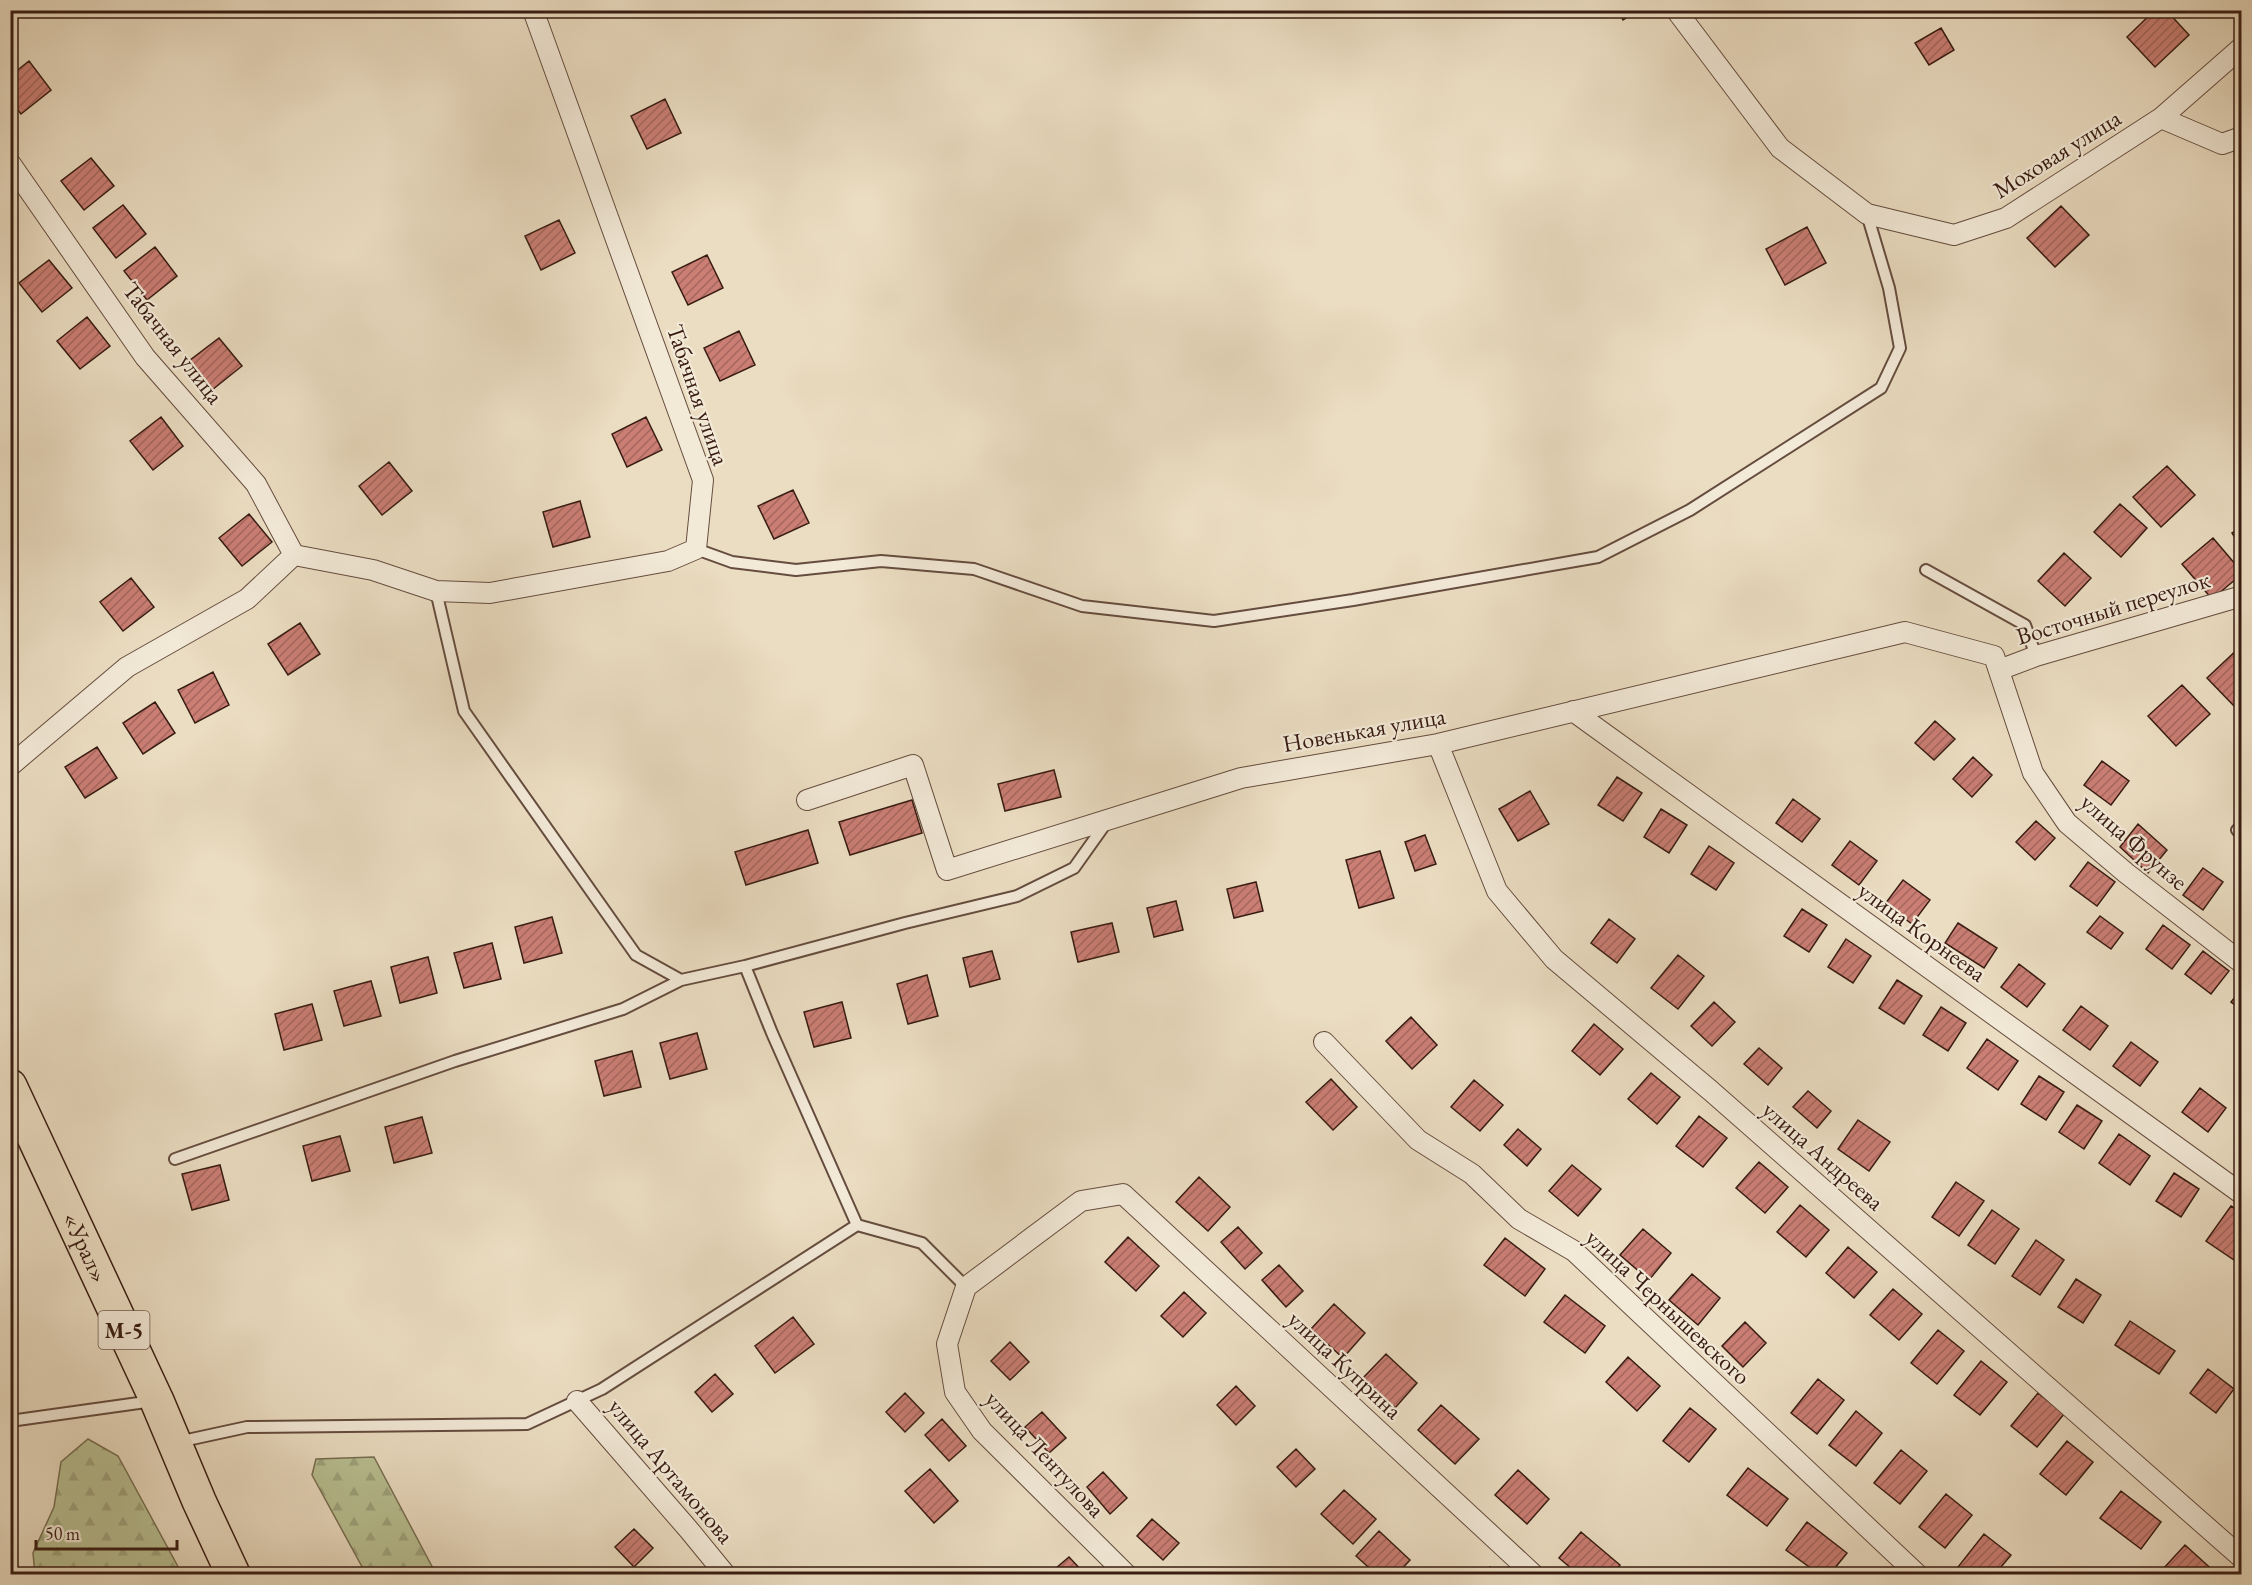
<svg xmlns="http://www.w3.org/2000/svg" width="2252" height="1585" font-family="'EB Garamond',serif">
<defs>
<pattern id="forest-firs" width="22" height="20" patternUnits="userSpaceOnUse" patternTransform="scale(1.5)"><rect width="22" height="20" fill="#b8c093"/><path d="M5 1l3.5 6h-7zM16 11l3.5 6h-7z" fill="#9fa47e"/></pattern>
<pattern id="building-hatch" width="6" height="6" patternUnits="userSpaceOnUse" patternTransform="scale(1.5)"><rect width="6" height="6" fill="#ca7e74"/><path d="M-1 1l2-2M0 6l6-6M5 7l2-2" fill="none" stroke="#a5665e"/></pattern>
</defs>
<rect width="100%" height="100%" fill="#ebddc2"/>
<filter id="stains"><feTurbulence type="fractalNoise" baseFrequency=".00333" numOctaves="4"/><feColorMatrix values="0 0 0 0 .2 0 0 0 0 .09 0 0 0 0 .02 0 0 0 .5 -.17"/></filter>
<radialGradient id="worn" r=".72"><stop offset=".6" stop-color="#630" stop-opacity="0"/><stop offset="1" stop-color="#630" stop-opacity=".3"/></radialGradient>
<!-- forest -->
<path fill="url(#forest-firs)" stroke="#786e52" stroke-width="1.5" d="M88,1439L118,1456L182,1574H35L33,1553L54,1507L61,1462Z
M374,1457L436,1574H366L312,1475L316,1459Z"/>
<!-- building -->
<path fill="url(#building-hatch)" stroke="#381c12" stroke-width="1.5" d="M1618,10H1639L1623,20Z
M2155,10H2166L2189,35L2155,67L2127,37Z
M1941,28L1954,50L1929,65L1915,43Z
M29,61L51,90L21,114L10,100V76Z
M665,99L681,133L647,149L631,116Z
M91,158L114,186L84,210L61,181Z
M123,205L146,234L116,258L93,228Z
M2061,206L2089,235L2055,267L2027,238Z
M559,220L575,253L541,270L525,236Z
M1807,227L1826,263L1785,285L1766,249Z
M155,247L177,276L147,300L124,271Z
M707,255L723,288L688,305L672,272Z
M49,260L72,288L42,312L19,283Z
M87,317L110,346L80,369L57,341Z
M739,331L755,365L720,381L704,348Z
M219,338L242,366L212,390L189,361Z
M161,417L183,446L153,470L130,441Z
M646,417L662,450L627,467L612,434Z
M389,462L412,491L382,515L359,486Z
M2167,466L2195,495L2161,527L2133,497Z
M793,490L809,523L774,539L758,506Z
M580,501L590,537L553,547L543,512Z
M2120,504L2147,528L2121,557L2094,532Z
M249,514L272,542L242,566L219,538Z
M2242,527V549L2232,533Z
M2213,538L2242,572V574L2212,599L2182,564Z
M2064,553L2091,578L2065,606L2038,581Z
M131,578L154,607L123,631L100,602Z
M300,623L320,654L288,675L268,644Z
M2241,646L2242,701L2235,707L2207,678Z
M213,672L229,705L195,723L178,690Z
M2182,685L2210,714L2176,746L2148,716Z
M155,702L175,733L143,754L123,723Z
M1935,721L1955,739L1934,760L1915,743Z
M97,747L117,778L85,798L65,767Z
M1973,757L1992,775L1972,797L1953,779Z
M2102,761L2129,781L2111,805L2084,785Z
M1054,770L1061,797L1005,811L998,784Z
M1617,777L1642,793L1623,821L1598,805Z
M1530,791L1549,824L1518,841L1499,809Z
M1793,799L1820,819L1802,842L1776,823Z
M912,800L922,833L850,855L839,822Z
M1661,809L1687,825L1669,853L1644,837Z
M2036,821L2055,838L2035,860L2016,842Z
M2138,824L2167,850L2148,873L2120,847Z
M808,830L818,863L746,885L735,852Z
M1425,835L1436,864L1415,871L1405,842Z
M1850,841L1877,861L1859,885L1832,865Z
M1709,846L1734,863L1716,890L1691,874Z
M1380,851L1394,898L1359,908L1346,860Z
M2088,862L2115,882L2097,906L2070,886Z
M2203,868L2223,882L2203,910L2183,895Z
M1903,880L1930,900L1912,924L1885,904Z
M1256,882L1263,911L1234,918L1227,889Z
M1176,901L1183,930L1154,937L1147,908Z
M1802,909L1827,925L1809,952L1784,936Z
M2100,916L2123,933L2111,949L2087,932Z
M552,917L562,953L524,963L515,927Z
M1609,919L1635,939L1617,963L1591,943Z
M1112,923L1119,952L1078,962L1071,932Z
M1958,923L1997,948L1984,968L1945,943Z
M2163,925L2190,945L2172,969L2146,949Z
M1846,939L1871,956L1853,983L1828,967Z
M492,943L501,979L464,988L454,953Z
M992,951L1000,979L970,987L963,958Z
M2203,951L2229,971L2211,994L2185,974Z
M1678,955L1704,976L1678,1009L1651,988Z
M428,957L437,993L400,1003L391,967Z
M2019,964L2045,984L2027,1007L2001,987Z
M927,975L938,1016L908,1024L897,984Z
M1897,980L1922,996L1904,1024L1879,1008Z
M371,981L381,1016L344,1026L334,991Z
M2242,988V1010L2231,1002Z
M842,1002L851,1038L814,1047L804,1012Z
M1714,1002L1735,1022L1712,1046L1691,1026Z
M312,1004L322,1040L284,1050L275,1014Z
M2081,1006L2108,1026L2090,1050L2063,1030Z
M1941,1007L1966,1023L1948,1051L1923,1035Z
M1411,1017L1437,1045L1412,1069L1386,1041Z
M1594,1024L1623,1049L1600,1075L1572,1051Z
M697,1033L707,1069L670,1079L660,1043Z
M1987,1039L2018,1061L1998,1090L1967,1068Z
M2131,1042L2158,1062L2140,1086L2113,1066Z
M1759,1048L1782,1068L1768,1085L1744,1064Z
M632,1051L641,1087L604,1096L595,1061Z
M1651,1073L1680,1097L1657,1124L1628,1099Z
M2039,1076L2064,1092L2046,1120L2021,1104Z
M1331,1079L1357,1107L1333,1130L1306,1102Z
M1474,1080L1503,1105L1480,1131L1451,1107Z
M2200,1088L2226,1108L2208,1132L2182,1112Z
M1808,1091L1831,1111L1817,1128L1793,1107Z
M2077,1105L2102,1121L2084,1149L2059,1132Z
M1699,1116L1727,1138L1703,1167L1676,1146Z
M422,1117L432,1153L394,1163L385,1127Z
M1858,1120L1890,1142L1869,1171L1838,1149Z
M1518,1129L1541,1149L1527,1166L1504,1145Z
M2119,1134L2150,1156L2130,1185L2099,1163Z
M340,1136L350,1171L312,1181L303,1146Z
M1759,1162L1788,1187L1765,1213L1736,1188Z
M220,1165L229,1200L192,1210L182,1174Z
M1572,1165L1601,1189L1578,1216L1549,1191Z
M2174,1173L2199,1189L2181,1217L2156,1201Z
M1199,1177L1230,1207L1208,1231L1176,1202Z
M1956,1182L1984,1201L1959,1236L1932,1217Z
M1800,1205L1829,1230L1806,1257L1777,1232Z
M2231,1206L2242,1213V1249L2234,1260L2206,1241Z
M1992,1210L2019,1229L1995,1264L1968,1245Z
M1238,1227L1262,1253L1245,1269L1221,1242Z
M1643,1229L1671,1253L1649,1280L1620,1255Z
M1128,1237L1159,1266L1136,1291L1105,1262Z
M1505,1238L1545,1269L1525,1296L1484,1265Z
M2036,1240L2064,1260L2040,1295L2012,1276Z
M1848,1247L1877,1272L1854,1298L1826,1273Z
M1279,1265L1303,1291L1286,1307L1262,1280Z
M1692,1274L1720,1298L1698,1325L1669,1300Z
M2076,1279L2101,1295L2083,1323L2058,1307Z
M1893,1289L1922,1314L1899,1340L1870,1315Z
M1184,1292L1206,1313L1183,1337L1161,1316Z
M1565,1295L1605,1326L1585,1353L1544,1322Z
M1334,1304L1365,1333L1343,1358L1311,1329Z
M793,1317L814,1344L775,1373L755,1346Z
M2130,1321L2175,1351L2159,1374L2115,1345Z
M1745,1322L1766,1343L1743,1367L1722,1346Z
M1938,1330L1964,1351L1937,1384L1911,1363Z
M1010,1342L1029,1362L1010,1380L991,1361Z
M1386,1354L1417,1383L1395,1408L1363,1378Z
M1628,1357L1660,1386L1637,1411L1606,1382Z
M1981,1361L2007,1382L1980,1415L1954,1395Z
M2208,1369L2234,1389L2216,1413L2190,1393Z
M715,1374L733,1394L712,1412L695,1392Z
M1818,1379L1844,1400L1817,1434L1791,1413Z
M1236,1386L1255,1406L1236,1425L1217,1405Z
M905,1393L924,1413L905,1432L886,1412Z
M2038,1393L2064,1414L2037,1447L2011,1426Z
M1441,1405L1479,1439L1455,1464L1418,1430Z
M1690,1408L1716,1429L1689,1462L1663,1441Z
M1856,1411L1882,1433L1856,1466L1829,1445Z
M1042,1412L1066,1438L1049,1453L1025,1427Z
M942,1419L966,1446L949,1461L925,1435Z
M2067,1441L2093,1462L2066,1495L2040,1474Z
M1296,1449L1315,1469L1296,1487L1277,1467Z
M1901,1450L1927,1471L1900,1504L1874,1483Z
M1748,1468L1788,1499L1767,1526L1727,1495Z
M930,1469L958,1501L934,1523L905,1491Z
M1518,1470L1549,1499L1527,1524L1495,1495Z
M1103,1472L1127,1498L1110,1514L1087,1487Z
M1344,1490L1376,1519L1353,1544L1321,1514Z
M2121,1491L2161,1522L2141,1549L2100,1518Z
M1946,1494L1972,1515L1945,1548L1919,1527Z
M1152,1519L1179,1543L1163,1560L1137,1536Z
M1807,1522L1847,1553L1830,1574H1819L1786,1550Z
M634,1529L653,1548L634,1567L615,1547Z
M1379,1531L1410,1560L1397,1574H1376L1356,1556Z
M1581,1532L1620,1565L1612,1574H1578L1559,1558Z
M1984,1534L2011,1555L1995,1574H1967L1958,1567Z
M2185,1545L2217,1574H2168L2163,1569Z
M1069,1557L1085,1574H1049Z
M1490,1567L1498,1574H1482Z"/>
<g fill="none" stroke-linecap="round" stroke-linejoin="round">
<defs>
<path id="lane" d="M696,549L732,562L796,570L881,561L974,569L1082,606L1214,621L1353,600L1598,557L1690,510L1881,388L1900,348L1889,288L1867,214
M1926,570L2025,625L2036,656
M436,591L464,711L636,955L681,980L745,966L905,923L1017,896L1074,868L1106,823
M2237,830L2242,834
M745,966L772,1033L857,1225
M175,1159L455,1061L623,1009L681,980
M10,1421L153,1401
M178,1442L247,1427L527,1424L602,1389L857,1225L922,1243L966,1287"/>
<path id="street" d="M1676,10L1780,148L1867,214L1954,235L2006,218L2161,118L2242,47
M2161,118L2222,144L2242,137
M10,163L145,357L256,484L294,555L247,599L127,667L10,766
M294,555L373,570L436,591L490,593L668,561L696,549L703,480L533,10
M1999,670L2036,656L2242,596
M1573,711L2242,1194
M1438,744L1497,891L1554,959L1711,1091L2242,1558
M807,800L913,765L947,870L1241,778L1438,744L1905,632L1994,656L2033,773L2067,823L2126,873L2242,963
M1324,1042L1418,1140L1472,1174L1519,1219L1574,1251L1917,1574
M577,1401L689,1530L725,1574
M1126,1574L982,1431L955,1392L947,1344L966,1287L1081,1201L1123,1194L1533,1574"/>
<g id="highway">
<path id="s1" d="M10,1086L157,1401L199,1501L233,1574"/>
</g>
</defs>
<!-- lane casing -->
<use href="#lane" stroke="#654c3e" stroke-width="14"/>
<!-- street casing -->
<use href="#street" stroke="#654c3e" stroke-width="22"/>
<!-- highway casing -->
<use href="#highway" stroke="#381c12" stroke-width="36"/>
<!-- lane -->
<use href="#lane" stroke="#f2e9d7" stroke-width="10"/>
<!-- street -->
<use href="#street" stroke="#f2e9d7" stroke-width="20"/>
<!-- highway -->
<use href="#highway" stroke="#ebddc2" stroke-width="33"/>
</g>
<g text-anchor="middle" stroke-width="4.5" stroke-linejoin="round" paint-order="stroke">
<!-- shield labels -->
<rect fill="#f2e9d7" stroke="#705a4d" stroke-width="1.5" x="98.5" y="1311" width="51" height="38" rx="4.5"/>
<g font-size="22" font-weight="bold" fill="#381c12">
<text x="124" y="1338">М-5</text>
</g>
<!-- street labels -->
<g font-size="24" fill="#381c12" stroke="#f2e9d7">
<text transform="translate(2057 154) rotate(-32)" y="8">Моховая улица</text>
<text transform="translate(173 343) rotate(52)" y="8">Табачная улица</text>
<text transform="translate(698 395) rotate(71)" y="8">Табачная улица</text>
<text transform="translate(2113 608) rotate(-17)" y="8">Восточный переулок</text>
<text transform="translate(1364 730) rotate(-10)" y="8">Новенькая улица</text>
<text transform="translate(2134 842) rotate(41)" y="8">улица Фрунзе</text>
<text transform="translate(1922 932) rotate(36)" y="8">улица Корнеева</text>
<text transform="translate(1823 1156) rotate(41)" y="8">улица Андреева</text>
<text dy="8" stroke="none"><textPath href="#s1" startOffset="178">«Урал»</textPath></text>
<text transform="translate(1668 1307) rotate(43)" y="8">улица Чернышевского</text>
<text transform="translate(1345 1365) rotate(43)" y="8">улица Куприна</text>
<text transform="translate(1045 1454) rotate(47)" y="8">улица Лентулова</text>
<text transform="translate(671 1471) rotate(50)" y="8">улица Артамонова</text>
</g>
</g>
<!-- margin -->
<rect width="2252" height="1585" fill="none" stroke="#ebddc2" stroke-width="36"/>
<rect x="12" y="12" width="2228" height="1561" fill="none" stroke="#381c12" stroke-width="3"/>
<rect x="18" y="18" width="2216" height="1549" fill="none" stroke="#381c12" stroke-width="1.5"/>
<!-- scale -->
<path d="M36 1540v9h141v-9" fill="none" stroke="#381c12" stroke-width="3"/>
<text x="45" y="1540" font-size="18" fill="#381c12" stroke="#f2e9d7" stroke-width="4.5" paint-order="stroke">50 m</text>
<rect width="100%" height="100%" filter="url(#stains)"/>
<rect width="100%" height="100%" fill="url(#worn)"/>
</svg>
